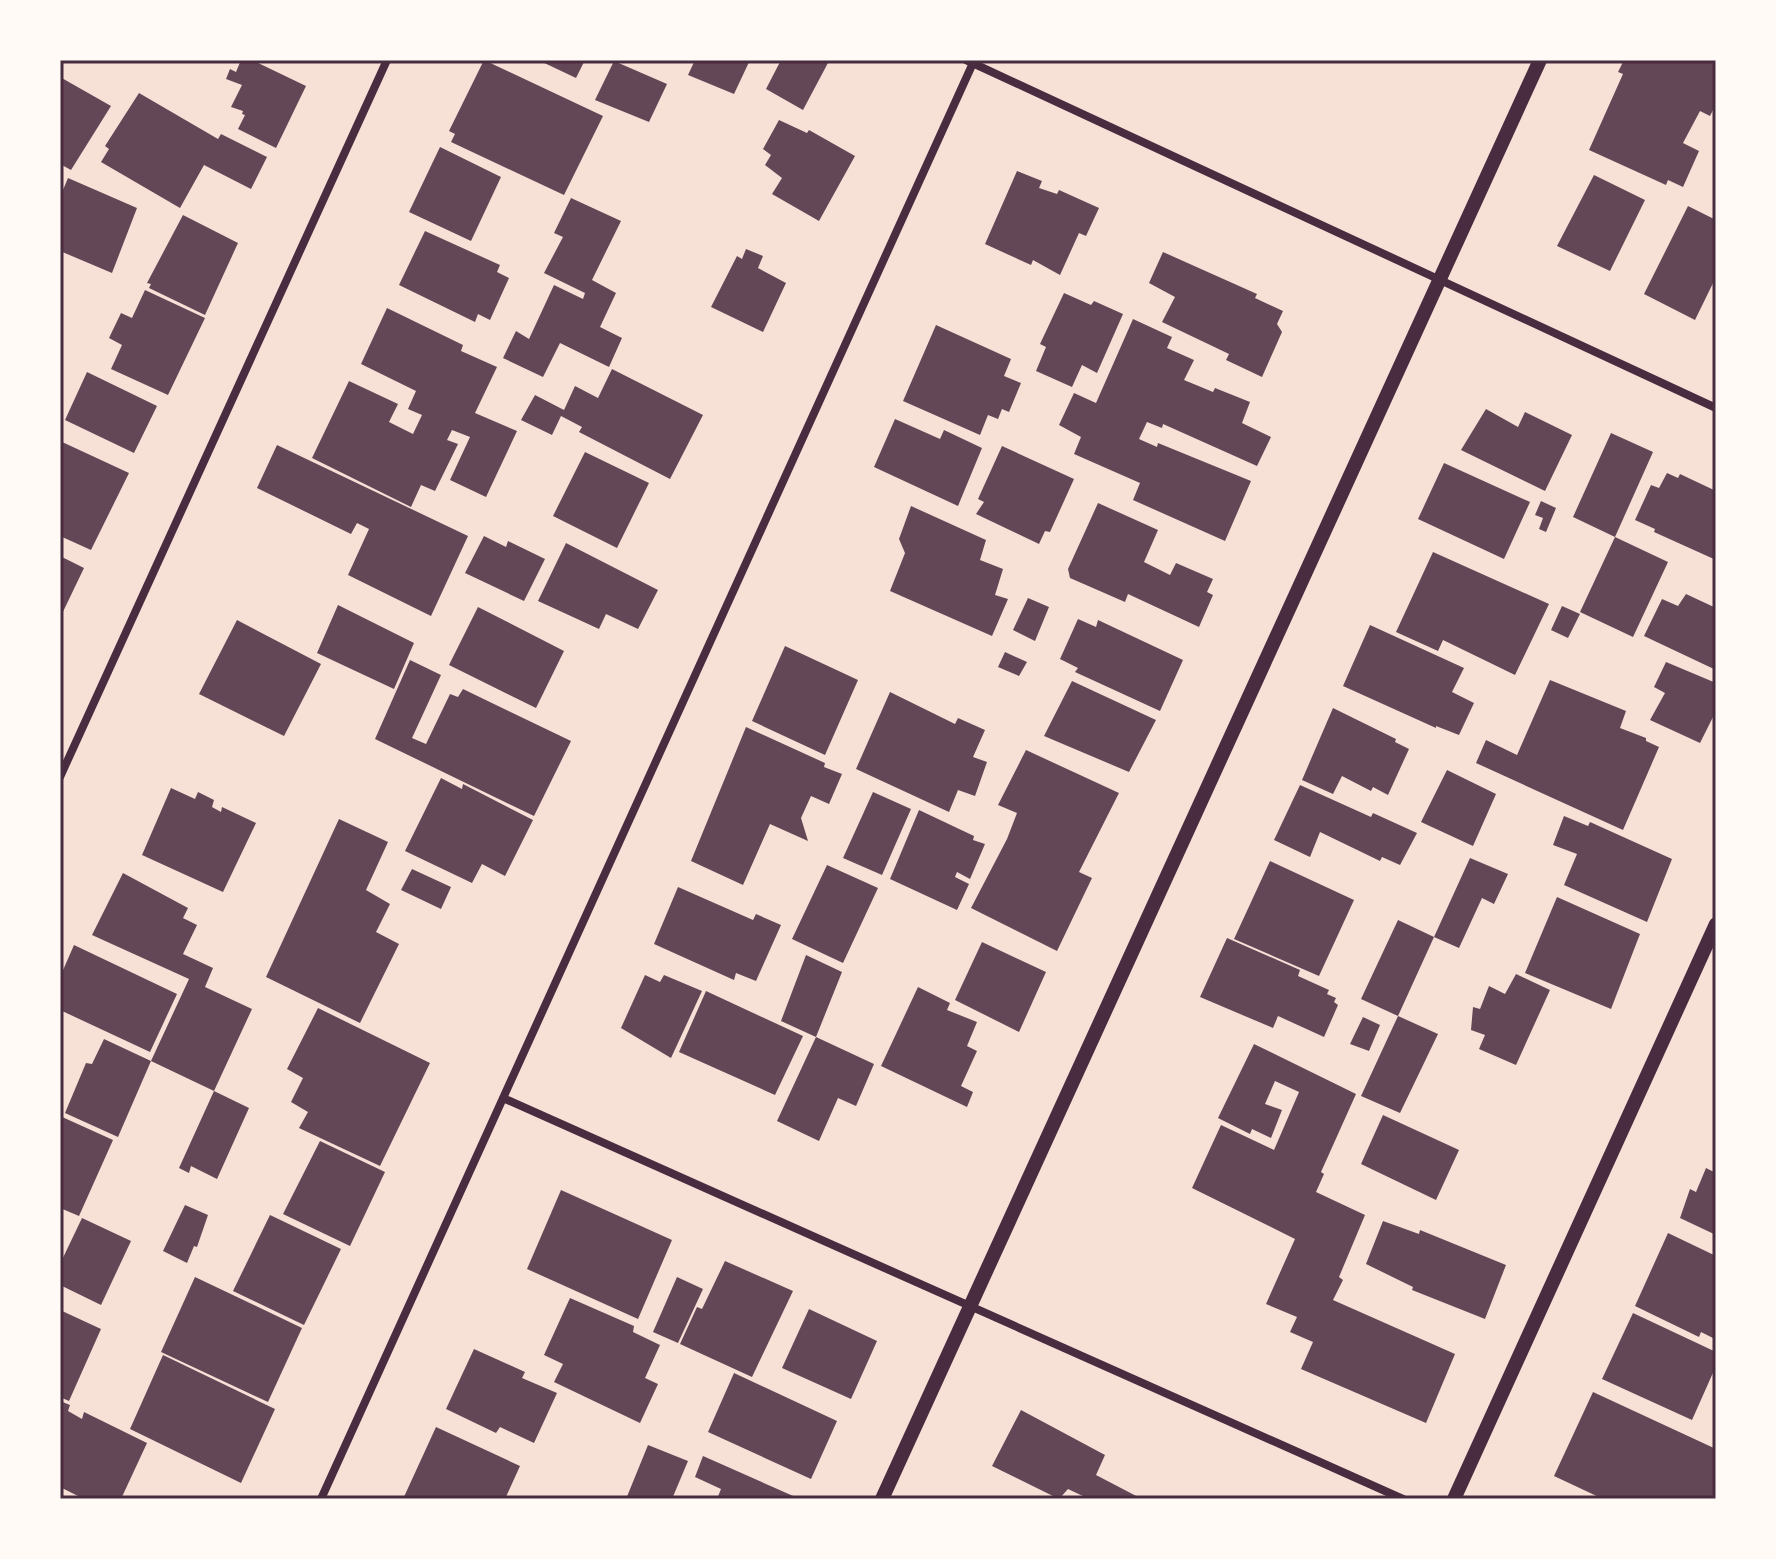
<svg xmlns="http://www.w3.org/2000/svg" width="1776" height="1559" font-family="Roboto,sans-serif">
<rect width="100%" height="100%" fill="#f7e1d7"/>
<!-- building -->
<path fill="#644757" d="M241,60H252L306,86L276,148L238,129L245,115L242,114L243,111L231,107L242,85L226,79L230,69L236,72Z
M484,60L603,116L564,195L451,142L455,134L449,131Z
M538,60H585L576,78Z
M695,60H750L734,94L688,75Z
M781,60L829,61L803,110L766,89Z
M1624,60H1716V104L1710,116L1700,111L1683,143L1699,151L1683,187L1668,180L1666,185L1589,150L1623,74L1618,72Z
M614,61L667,84L649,122L595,100Z
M60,77L111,106L71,170L60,164Z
M139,93L218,139L221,134L267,157L251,189L204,165L180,208L101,162L109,149L105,146Z
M779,120L807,133L809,130L855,156L819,221L772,194L782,178L765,165L771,155L763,149Z
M440,147L501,177L471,241L409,212Z
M1017,171L1042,181L1039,188L1057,194L1059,190L1099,208L1086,236L1079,233L1060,275L1033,260L1031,265L985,244Z
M1594,175L1645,200L1610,271L1557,246Z
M68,178L137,208L112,273L60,251V197Z
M571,198L621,221L592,280L616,293L600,327L622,338L609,367L560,343L543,377L503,358L516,331L529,339L554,285L583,299L585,293L544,273L563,237L554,233Z
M1688,206L1716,220V277L1695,320L1644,294Z
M183,215L238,243L205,315L149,288L151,284L147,283Z
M425,231L500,265L497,272L509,278L490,320L478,314L475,322L399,285Z
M746,249L763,256L758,268L786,283L763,332L711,307L737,256L742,259Z
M1163,252L1257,294L1255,298L1283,311L1277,324L1282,332L1262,377L1226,360L1229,354L1162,322L1175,297L1149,283Z
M145,290L205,318L168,395L111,369L122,345L109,338L121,313L132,318Z
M1064,293L1091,305L1094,301L1123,314L1097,373L1082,365L1072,387L1036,371L1046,347L1040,344Z
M387,308L463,345L461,351L497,367L475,413L517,431L486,497L450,480L470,437L452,430L447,440L458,444L435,491L421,485L411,507L312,458L349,381L398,404L389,422L413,434L422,415L408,409L416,391L361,364Z
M1133,319L1172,337L1167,348L1194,360L1184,380L1213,392L1215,388L1250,402L1242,423L1271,437L1257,466L1163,424L1162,428L1147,422L1139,439L1157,447L1158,443L1251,481L1225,541L1133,500L1140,483L1074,454L1081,437L1059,425L1074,393L1096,403Z
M936,325L1011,359L1004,376L1021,383L1009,412L1002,409L998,419L988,415L980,435L903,401Z
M612,369L703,415L670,479L579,432L582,427L561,416L552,435L521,420L535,395L564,410L575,386L598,398Z
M87,372L157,406L134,453L65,420Z
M1486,409L1518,427L1525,412L1572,435L1545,491L1461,450Z
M895,419L940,439L944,430L982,448L958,506L874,467Z
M1611,433L1653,452L1615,537L1573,517Z
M60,441L129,473L91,550L60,536Z
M277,445L468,536L431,616L348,575L369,529L357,523L351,534L257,488Z
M1002,446L1074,479L1050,532L1045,531L1039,544L976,514L984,502L978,499Z
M585,452L649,483L617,548L553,516Z
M1444,463L1530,502L1504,559L1418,519Z
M1667,473L1678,478L1680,474L1716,491V560L1654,532L1655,529L1635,520L1651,485L1659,488Z
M1541,501L1556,508L1546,532L1539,529L1543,518L1535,515Z
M1098,503L1158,530L1144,562L1170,575L1176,563L1213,579L1207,592L1213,595L1199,627L1128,594L1125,602L1070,578L1068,569Z
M911,506L986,540L980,560L1003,569L995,595L1008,599L992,636L890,591L905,553L899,539Z
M484,536L506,547L508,541L545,559L524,601L465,573Z
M1615,537L1668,562L1633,637L1580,612Z
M566,543L658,590L638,629L606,614L599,629L538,601Z
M1433,552L1549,604L1515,675L1443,640L1438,651L1396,632Z
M60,556L84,568L60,618Z
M1686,594L1716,608V670L1644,636L1662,599L1678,606Z
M1028,598L1049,607L1035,641L1013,630Z
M338,605L414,643L394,689L317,653Z
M1562,606L1580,614L1568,638L1551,630Z
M478,607L564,651L536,708L449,665Z
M1078,619L1096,627L1098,620L1183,660L1160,711L1075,672L1078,668L1060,659Z
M237,620L321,664L284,736L199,694Z
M1370,625L1464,668L1452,692L1474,703L1459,735L1436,726V728L1343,686Z
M785,646L858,680L825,755L752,721Z
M1005,652L1027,662L1019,676L998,667Z
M410,660L441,675L412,738L426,744L450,694L458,697L463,689L571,741L534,816L375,739Z
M1666,662L1716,683V711L1700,743L1650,720L1665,693L1654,687Z
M1550,680L1626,711L1620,728L1646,738V741L1659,747L1623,830L1476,763L1486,740L1517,755Z
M1072,681L1156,720L1129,772L1044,736Z
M890,692L955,724L958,718L985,730L973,757L987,762L975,796L958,790L949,812L856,769Z
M1333,708L1396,739L1395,742L1409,749L1388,795L1373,787L1371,791L1342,776L1333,794L1302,780Z
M746,727L825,763L824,767L842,774L829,804L811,796L801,818L808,841L770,824L743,885L691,861Z
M1026,750L1119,793L1079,872L1092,878L1057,951L971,908L1007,839L1017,813L998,805Z
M1447,770L1496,794L1473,846L1421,822Z
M441,778L462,789L463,784L533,820L505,876L482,864L472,883L405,851Z
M1300,785L1371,817L1373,813L1417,833L1400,865L1382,857L1380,861L1320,832L1310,857L1274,840Z
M171,788L195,799L198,792L214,800L212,807L221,812L222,807L256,823L223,892L142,855Z
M873,792L911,809L882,875L843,858Z
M919,810L974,836L973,840L985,844L970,879L957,872L955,877L969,884L957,910L890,879Z
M1564,816L1588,826L1590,822L1672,859L1647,922L1564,885L1577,854L1553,845Z
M339,819L388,842L366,890L390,904L376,932L399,944L360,1023L266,977Z
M1470,858L1508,874L1494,904L1482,898L1459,948L1434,937Z
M1270,861L1354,900L1319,976L1234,939Z
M827,865L878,888L843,963L792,939Z
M412,869L451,887L441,909L401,890Z
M123,873L188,908L183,918L197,925L183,954L213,968L205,987L252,1009L214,1091L249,1108L217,1179L191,1166L189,1173L179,1168L214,1091L151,1061L189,979L92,935Z
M678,887L753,920L756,914L781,925L756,981L736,973L734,980L654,944Z
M1557,897L1640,934L1611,1009L1525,973Z
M1398,920L1434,937L1398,1016L1361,999Z
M1227,938L1300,970L1298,976L1329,990L1327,994L1336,998L1334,1002L1338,1005L1324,1037L1278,1016L1273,1028L1200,997Z
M982,942L1046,972L1019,1032L955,1000Z
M74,945L177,994L150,1052L60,1010V977Z
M806,955L842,972L816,1037L781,1021Z
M1516,974L1550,990L1516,1065L1479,1049L1485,1035L1471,1030L1473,1007L1480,1009L1489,986L1505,994Z
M645,975L660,982L664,975L702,991L671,1058L621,1028Z
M918,987L950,1003L947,1010L977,1022L967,1046L977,1051L961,1086L973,1092L967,1107L881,1066Z
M706,991L803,1036L775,1095L679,1052Z
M318,1008L430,1063L380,1166L299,1128L308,1112L291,1102L303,1078L287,1069Z
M1398,1016L1438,1034L1400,1113L1361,1096Z
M1363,1017L1380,1025L1369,1051L1350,1044Z
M816,1037L874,1064L856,1106L838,1098L819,1141L777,1121Z
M104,1039L151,1061L118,1137L65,1113L86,1063L92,1064Z
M1254,1044L1356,1094L1321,1172L1324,1174L1316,1192L1365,1215L1339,1277L1343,1280L1333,1300L1455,1354L1426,1423L1301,1369L1313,1342L1290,1332L1297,1317L1266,1304L1295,1239L1192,1188L1221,1125L1274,1150L1299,1092L1275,1081L1265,1104L1282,1110L1271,1138L1252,1129L1250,1134L1218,1118Z
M1383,1115L1459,1150L1436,1200L1361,1164Z
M60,1116L113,1140L79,1216L60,1208Z
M320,1141L385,1172L350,1246L283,1214Z
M1706,1168L1716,1173V1235L1680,1218L1690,1189L1696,1192Z
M561,1190L672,1240L638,1319L527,1269Z
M185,1205L208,1215L197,1247L194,1246L187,1263L163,1251Z
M270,1215L341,1249L304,1325L233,1291Z
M82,1218L131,1241L101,1305L60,1285V1264Z
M1383,1221L1419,1234L1420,1230L1506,1265L1485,1319L1412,1290L1413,1287L1366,1264Z
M1668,1233L1716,1256V1330L1713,1338L1701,1332L1699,1337L1635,1306Z
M725,1261L793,1291L752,1377L680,1344L697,1307L702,1309Z
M195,1277L302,1328L268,1402L161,1352Z
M677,1277L703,1289L678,1343L653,1332Z
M570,1298L634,1326L633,1332L660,1345L645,1378L658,1384L640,1423L554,1382L563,1364L544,1355Z
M809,1309L877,1341L851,1399L782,1368Z
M60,1310L101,1329L69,1401L60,1397Z
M1633,1313L1716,1352V1366L1692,1420L1602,1379Z
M474,1349L525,1372L522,1378L557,1393L534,1443L500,1427L496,1433L446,1409Z
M163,1355L275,1409L241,1483L130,1429Z
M734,1373L837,1421L811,1479L708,1432Z
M1593,1392L1716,1449V1499H1603L1554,1476Z
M60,1401L70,1405L68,1411L82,1419L84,1412L147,1443L121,1499H84L60,1487Z
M1021,1410L1105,1455L1096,1475L1142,1499H1084L1085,1497L1068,1489L1059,1499L992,1466Z
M436,1427L520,1466L505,1499H403Z
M648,1445L688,1461L672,1499H626Z
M703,1456L800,1499H717L721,1489L695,1477Z"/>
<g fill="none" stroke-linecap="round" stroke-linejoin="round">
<!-- minor -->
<path stroke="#4a2c40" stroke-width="8" d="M966,60L1716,408
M60,777L387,60
M503,1098L1403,1499
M321,1499L973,63"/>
<!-- tertiary -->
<path stroke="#4a2c40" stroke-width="14" d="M882,1499L1540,60
M1454,1499L1716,924"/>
</g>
<!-- border -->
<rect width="1776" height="1559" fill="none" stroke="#fffaf5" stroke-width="124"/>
<rect x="62" y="62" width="1652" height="1435" fill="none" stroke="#4a2c40" stroke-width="3"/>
</svg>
